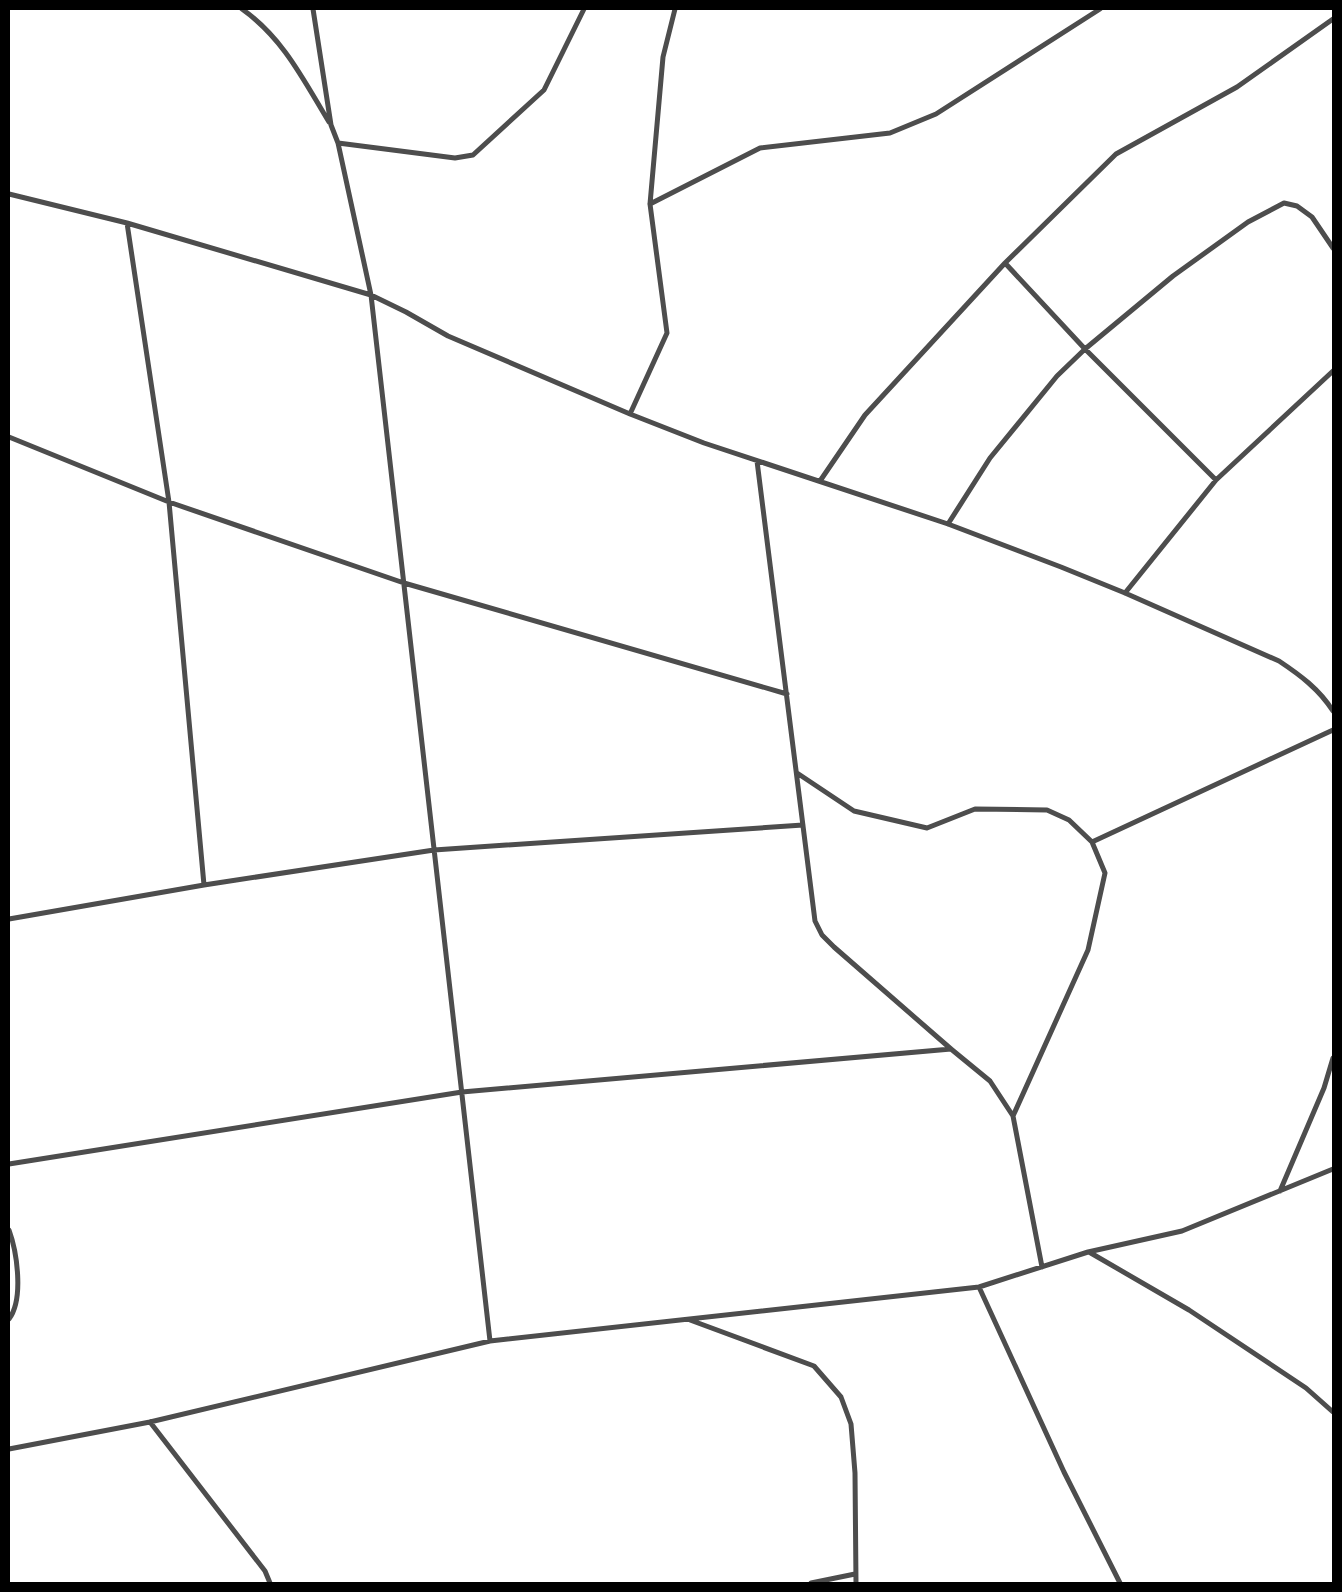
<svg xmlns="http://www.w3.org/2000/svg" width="1342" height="1592" font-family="'Asap Condensed',sans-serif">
<rect width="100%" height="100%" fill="#fff"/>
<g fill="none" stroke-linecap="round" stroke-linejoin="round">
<!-- street -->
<path stroke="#4d4d4d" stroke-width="5" d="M242,9C283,38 303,79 329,122
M313,9L331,125L338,143L371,295L490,1341
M338,143L455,158L473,155L544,90L584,9
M9,194L127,223L371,295L406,312L448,336L630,414L704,443L948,524L1061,567L1125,593L1279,661C1300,675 1319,689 1333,711
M650,204L760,148L890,133L936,114L1100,9
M127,223L169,502L204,885
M1005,263L1085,349L1216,480
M630,414L667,333L650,204L663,57L675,9
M9,437L169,502L404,583L787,694
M757,461L815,921L822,935L834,947L951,1049
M820,481L865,415L1005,263L1116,154L1237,87L1333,19
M948,524L990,458L1057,376L1085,349L1173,276L1248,222L1284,203L1297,206L1312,217L1333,248
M1125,593L1216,480L1333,371
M797,773L854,811L927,828L975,809L1047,810L1069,820L1092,842L1105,873L1088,950L1013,1116
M1092,842L1333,730
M9,919L204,885L434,850L803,825
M9,1164L462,1092L951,1049L990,1081L1013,1116L1042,1267
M1280,1191L1324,1088L1333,1058
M9,1230C17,1252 24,1299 9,1319
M1089,1252L1189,1310L1306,1388L1333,1412
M979,1287L1064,1472L1120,1583
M690,1320L814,1366L841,1397L851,1424L855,1473L856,1583
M150,1422L265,1571L270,1583
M9,1449L150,1422L490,1341L979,1287L1088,1252L1182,1231L1333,1169
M811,1583L855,1574"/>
</g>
<!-- border -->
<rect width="1342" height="1592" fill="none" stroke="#000000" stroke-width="20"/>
</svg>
